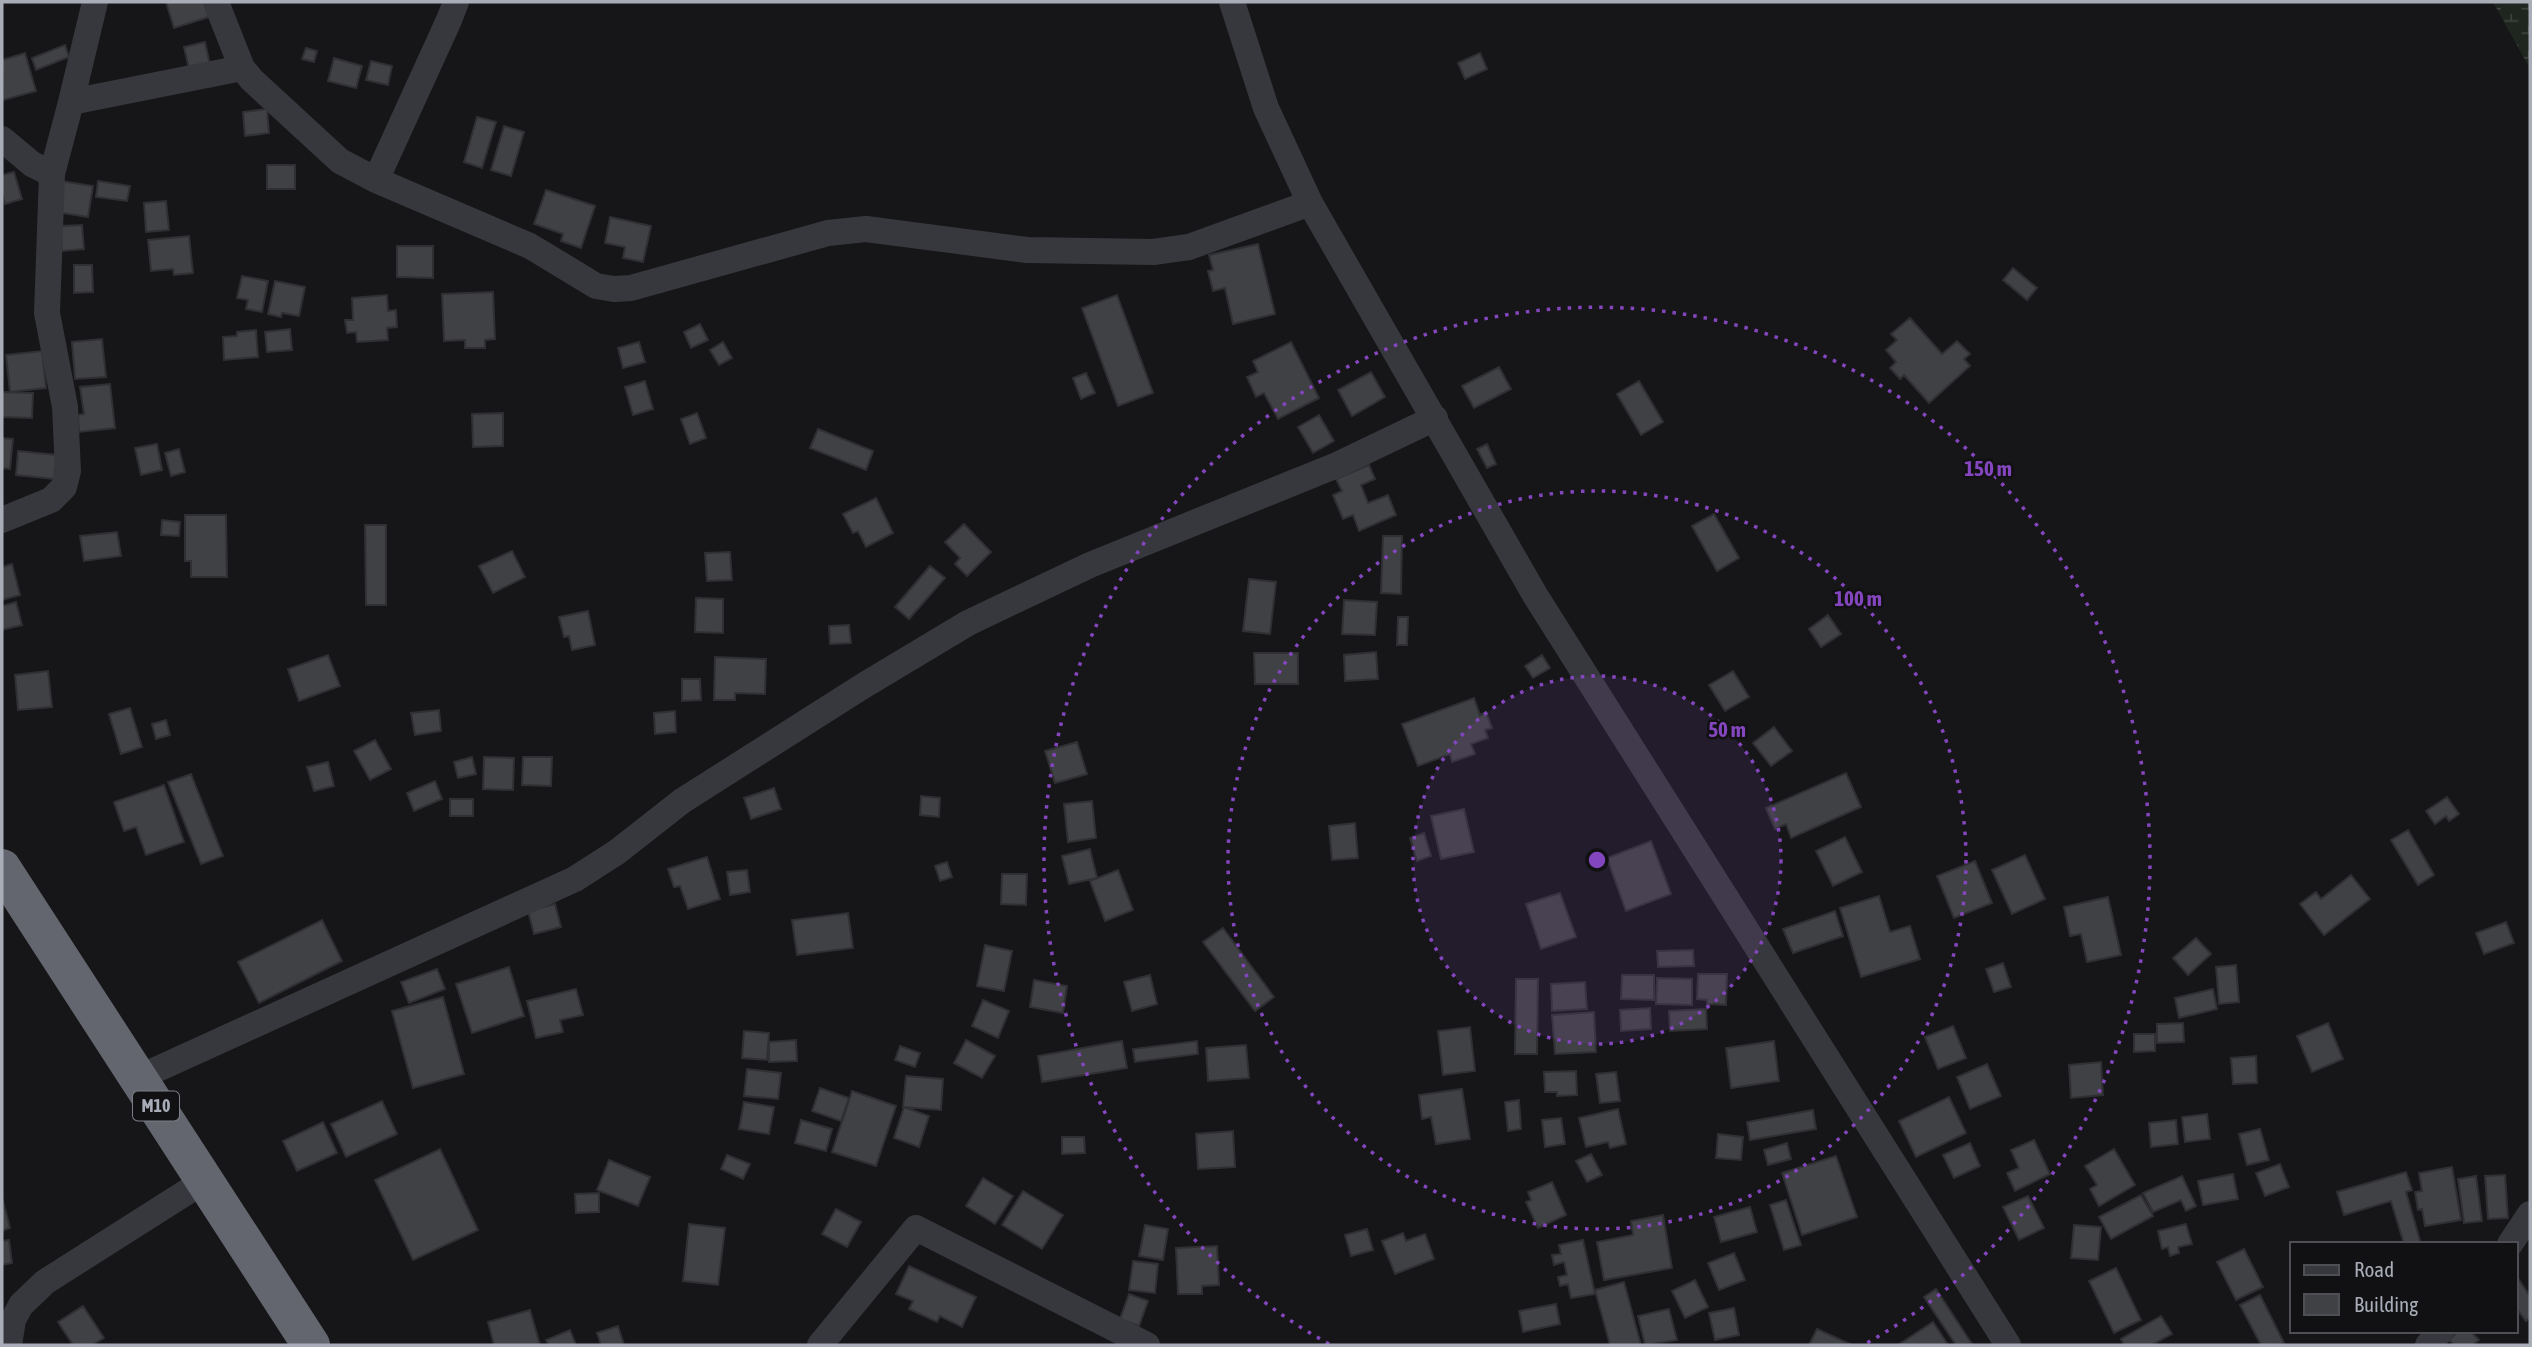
<svg xmlns="http://www.w3.org/2000/svg" width="2532" height="1347" font-family="'Asap Condensed',sans-serif">
<defs>
<pattern id="wetland-marsh" width="20" height="14" patternUnits="userSpaceOnUse" patternTransform="scale(1.75)"><rect width="20" height="14" fill="#1e261f"/><path d="M1 5h8M5 5V1M11 12h8M15 12V8" fill="none" stroke="#3c433d"/></pattern>
</defs>
<rect width="100%" height="100%" fill="#161618"/>
<!-- wetland -->
<path fill="url(#wetland-marsh)" d="M2493,2H2530V69Z"/>
<!-- building -->
<path fill="#404145" stroke="#303034" stroke-width="2" d="M166,2H204L209,17L174,28Z
M205,42L210,65L189,69L184,47Z
M65,45L69,57L36,70L32,58Z
M306,48L317,51L314,62L302,59Z
M25,53L36,91L3,100L2,60Z
M1480,53L1487,69L1465,79L1458,63Z
M334,58L362,66L356,88L328,81Z
M371,61L392,66L388,85L366,80Z
M267,109L269,133L245,136L243,112Z
M477,117L496,122L482,168L464,162Z
M504,126L524,132L511,176L491,170Z
M267,165H295V189H267Z
M14,172L22,199L5,204L2,192V175Z
M61,181L93,186L88,217L56,212Z
M98,181L130,186L127,201L96,197Z
M546,190L595,206L581,248L561,241L563,234L534,224Z
M166,201L169,230L146,232L144,203Z
M610,217L651,226L643,262L623,258L625,247L605,243Z
M82,225L84,249L62,251L60,226Z
M189,236L193,273L174,275L173,269L151,271L148,240Z
M1258,244L1275,314L1233,324L1225,288L1213,291L1208,271L1213,270L1209,255Z
M397,246H433V278L397,277Z
M74,265H92L93,292L74,293Z
M2013,268L2037,288L2027,300L2003,280Z
M242,276L268,281L262,312L246,309L248,300L237,298Z
M275,281L305,287L299,316L282,313L281,317L268,314Z
M493,292L495,339L485,340V348H465V340L444,341L442,294Z
M387,295L388,311L396,310L397,327L387,328L388,340L357,342L356,332L347,333L345,320H353L352,298Z
M1117,295L1153,393L1118,406L1082,308Z
M1910,318L1942,354L1957,341L1970,354L1964,359L1970,366L1929,403L1904,375L1900,379L1890,368L1896,362L1886,350L1897,340L1891,334Z
M700,324L708,340L691,348L684,332Z
M290,329L292,350L267,352L265,332Z
M256,330L258,357L224,360L223,337L237,336V332Z
M102,339L106,377L75,379L72,342Z
M639,342L645,362L623,368L618,348Z
M723,342L732,358L719,365L710,350Z
M1291,342L1319,398L1278,419L1264,393L1256,397L1247,377L1258,372L1253,361Z
M42,351L46,388L10,392L6,355Z
M1499,367L1511,389L1474,408L1462,386Z
M1371,372L1385,397L1352,416L1338,390Z
M1086,373L1095,393L1081,399L1073,378Z
M645,381L653,409L633,415L625,387Z
M1639,381L1663,422L1641,435L1617,394Z
M110,384L115,428L79,432L78,415L84,414L80,387Z
M2,392L33,393L32,418L2,417Z
M503,413V446L473,447L472,414Z
M697,413L706,438L690,444L681,419Z
M1319,415L1334,441L1313,453L1298,427Z
M818,429L873,451L866,470L810,448Z
M2,438L13,439L10,469L2,468Z
M157,444L162,470L141,475L135,448Z
M1487,444L1496,464L1487,468L1477,449Z
M179,449L185,472L171,476L165,453Z
M18,451L57,455L54,479L16,475Z
M1369,465L1375,479L1361,485L1368,503L1388,495L1396,515L1359,531L1353,515L1343,519L1333,495L1342,491L1336,479Z
M876,498L893,533L866,547L858,531L853,533L843,514Z
M1714,514L1739,558L1717,571L1692,526Z
M185,515H226L227,577H191V561H185Z
M162,520L180,522L179,536L161,535Z
M964,524L991,552L967,576L955,564L960,558L945,542Z
M365,525H386V605H366Z
M117,532L121,556L84,561L80,536Z
M1383,536H1402L1401,594L1381,593Z
M512,551L525,577L493,593L479,566Z
M730,552L732,580L707,581L705,553Z
M12,564L20,595L2,600V567Z
M930,566L945,578L909,619L895,607Z
M1249,579L1276,582L1270,634L1243,631Z
M696,598L723,599V633L695,632Z
M1344,600L1377,602L1375,635L1342,634Z
M16,602L22,625L2,630V606Z
M588,611L595,645L572,650L569,636L564,637L559,617Z
M1828,615L1841,634L1821,647L1809,629Z
M1398,617H1408L1407,645H1397Z
M849,625L851,643L830,644L829,626Z
M1376,652L1378,679L1345,681L1344,655Z
M1254,653H1298V684H1255Z
M328,655L340,686L299,701L288,669Z
M1542,655L1550,668L1533,678L1525,666Z
M715,657L766,659L765,694L735,693V700H714Z
M48,671L52,707L18,710L15,675Z
M1733,671L1749,697L1725,711L1709,685Z
M682,679H700L701,700L682,701Z
M1474,698L1480,715L1486,712L1492,728L1485,730L1488,738L1471,744L1475,754L1452,762L1450,754L1418,766L1402,724Z
M130,708L142,747L121,754L109,714Z
M439,710L441,731L415,735L411,713Z
M675,711L676,732L655,734L654,713Z
M166,720L170,735L156,739L152,724Z
M1774,727L1792,751L1771,766L1753,743Z
M375,740L391,769L370,780L354,751Z
M1077,742L1087,774L1055,783L1045,751Z
M472,757L476,774L458,778L454,762Z
M484,757L514,758L513,790L483,789Z
M523,757H552L551,786L522,785Z
M328,762L334,786L314,791L307,767Z
M1846,773L1861,807L1791,838L1786,824L1775,829L1766,808Z
M191,774L223,856L201,864L168,782Z
M435,781L442,799L414,811L407,793Z
M164,785L184,842L146,855L136,827L124,831L114,802Z
M774,788L781,809L751,819L744,798Z
M921,796L940,798L939,817L920,815Z
M2447,797L2459,814L2449,821L2446,816L2435,824L2426,811Z
M450,799H473V816H450Z
M1092,801L1096,838L1068,842L1064,804Z
M1464,809L1474,852L1441,859L1431,816Z
M1355,823L1358,858L1332,860L1329,826Z
M2408,830L2434,875L2418,885L2391,840Z
M1424,833L1431,856L1417,861L1410,838Z
M1845,837L1862,872L1833,886L1816,851Z
M1651,841L1671,894L1626,911L1607,858Z
M1090,849L1097,878L1069,884L1062,856Z
M2025,855L2045,899L2012,914L1992,870Z
M707,857L720,899L688,909L680,886L674,887L668,869Z
M1975,861L1992,903L1954,918L1937,876Z
M947,862L952,877L940,881L935,866Z
M747,870L750,892L730,895L727,872Z
M1118,870L1133,910L1105,921L1090,881Z
M1002,874H1027L1026,905L1001,904Z
M2351,875L2370,899L2324,935L2300,904L2316,892L2321,899Z
M1560,893L1576,937L1541,949L1526,904Z
M1879,896L1890,932L1910,926L1920,959L1861,977L1840,908Z
M2108,897L2121,955L2087,962L2081,934L2070,936L2064,907Z
M555,904L561,927L534,934L528,911Z
M1835,911L1843,936L1793,953L1783,929Z
M848,913L853,948L797,955L792,920Z
M322,920L342,961L259,1003L238,962Z
M2506,922L2514,943L2484,954L2476,933Z
M1223,928L1274,997L1255,1011L1203,942Z
M2196,938L2211,954L2188,975L2173,958Z
M985,945L1012,951L1004,991L977,986Z
M1693,950L1694,966L1658,967L1657,951Z
M2003,963L2011,987L1994,992L1986,969Z
M2236,965L2239,1002L2219,1004L2216,967Z
M509,967L524,1016L472,1033L456,984Z
M437,969L445,989L409,1003L401,982Z
M1698,974H1727L1726,1005L1707,1004V1000L1697,999Z
M1150,975L1157,1004L1132,1011L1124,982Z
M1622,975H1654V1000L1621,999Z
M1657,978L1692,979V1005L1656,1004Z
M1516,979H1538L1537,1054H1515Z
M1034,980L1067,986L1063,1013L1030,1007Z
M1585,982L1587,1009L1552,1011L1551,984Z
M576,989L583,1015L560,1020L563,1032L536,1038L527,1001Z
M2213,989L2217,1009L2179,1018L2175,998Z
M443,997L464,1074L413,1088L392,1011Z
M983,1000L1009,1011L998,1038L972,1026Z
M1650,1008L1651,1029L1621,1031L1620,1010Z
M1706,1009L1707,1029L1670,1031L1669,1011Z
M1594,1012L1596,1052L1555,1054L1552,1015Z
M2183,1023L2184,1042L2157,1043V1024Z
M2328,1023L2343,1059L2312,1072L2297,1036Z
M1953,1026L1966,1058L1938,1069L1925,1037Z
M1470,1027L1475,1071L1443,1075L1438,1031Z
M744,1031L769,1033L767,1060L742,1058Z
M2134,1034H2155V1051L2134,1052Z
M796,1040L797,1061L769,1062V1042Z
M966,1040L995,1056L982,1078L954,1063Z
M1122,1041L1127,1068L1042,1082L1038,1056Z
M1197,1041L1198,1054L1135,1062L1133,1049Z
M1774,1041L1779,1081L1731,1088L1726,1048Z
M1246,1045L1249,1078L1208,1081L1206,1048Z
M900,1046L920,1053L915,1067L895,1060Z
M2256,1056L2257,1083L2233,1084L2231,1058Z
M2101,1062L2103,1095L2071,1098L2069,1065Z
M1987,1064L2001,1096L1970,1109L1957,1077Z
M747,1069L781,1073L778,1099L744,1096Z
M1576,1071L1577,1095L1557,1096V1092H1545L1544,1072Z
M1616,1072L1620,1101L1600,1103L1596,1074Z
M906,1076L943,1079L941,1110L903,1107Z
M820,1088L849,1098L841,1121L812,1111Z
M1462,1089L1470,1139L1436,1144L1431,1117L1422,1119L1419,1095Z
M852,1091L896,1106L876,1166L832,1152Z
M1949,1097L1966,1133L1916,1157L1899,1121Z
M1519,1100L1521,1129L1508,1131L1505,1102Z
M382,1101L397,1134L346,1157L331,1124Z
M744,1102L774,1107L769,1134L739,1129Z
M904,1107L929,1116L919,1147L894,1138Z
M1618,1109L1626,1144L1610,1148L1608,1142L1586,1147L1579,1118Z
M1813,1110L1816,1129L1750,1140L1747,1122Z
M2207,1114L2210,1139L2185,1142L2182,1117Z
M1561,1118L1565,1144L1545,1147L1542,1120Z
M801,1120L832,1129L826,1151L795,1143Z
M2176,1120L2178,1144L2151,1147L2149,1123Z
M323,1122L337,1153L297,1171L283,1141Z
M2260,1129L2269,1160L2247,1165L2239,1134Z
M1233,1131L1235,1167L1198,1169L1196,1134Z
M1718,1134L1743,1137L1741,1160L1716,1158Z
M1062,1137H1084L1085,1153L1062,1154Z
M2034,1140L2050,1174L2015,1191L2007,1173L2019,1168L2011,1150Z
M1787,1143L1791,1159L1768,1165L1764,1150Z
M1970,1143L1980,1166L1954,1178L1943,1155Z
M440,1149L478,1230L413,1260L375,1180Z
M2114,1149L2135,1185L2099,1206L2090,1189L2097,1185L2085,1166Z
M1591,1154L1602,1175L1587,1182L1576,1161Z
M727,1155L750,1164L743,1179L721,1169Z
M1836,1156L1857,1217L1802,1235L1782,1173Z
M609,1160L650,1177L638,1206L597,1190Z
M2280,1164L2289,1187L2265,1196L2256,1173Z
M2452,1167L2461,1220L2425,1226L2422,1209L2418,1210L2415,1192L2422,1191L2419,1173Z
M2406,1172L2412,1190L2406,1192L2421,1244H2404L2391,1201L2344,1215L2337,1192Z
M2233,1174L2238,1199L2203,1205L2198,1181Z
M2505,1175L2508,1218L2488,1219L2485,1176Z
M2182,1176L2196,1206L2186,1211L2181,1200L2153,1212L2143,1193Z
M2476,1176L2482,1221L2464,1223L2458,1179Z
M983,1178L1013,1196L995,1224L966,1206Z
M1552,1182L1566,1215L1538,1228L1526,1202L1531,1200L1528,1192Z
M1023,1191L1063,1215L1042,1249L1002,1225Z
M599,1193V1212L576,1213L575,1194Z
M2141,1195L2153,1216L2111,1239L2099,1217Z
M2028,1196L2044,1228L2019,1240L2003,1207Z
M2,1197L10,1228L2,1231Z
M1786,1200L1801,1245L1784,1250L1770,1205Z
M1750,1207L1757,1232L1721,1242L1714,1217Z
M836,1209L861,1222L847,1247L822,1234Z
M1663,1215L1672,1268L1604,1280L1597,1242L1633,1235L1631,1221Z
M689,1224L725,1228L718,1285L683,1281Z
M2186,1224L2192,1244L2178,1247L2179,1253L2170,1256L2168,1247L2162,1249L2158,1231Z
M1145,1225L1168,1229L1163,1260L1139,1256Z
M2074,1225L2101,1227L2098,1260L2071,1258Z
M1367,1229L1373,1250L1351,1256L1345,1235Z
M1403,1233L1406,1241L1425,1234L1434,1259L1395,1274L1382,1241Z
M9,1240L12,1263L2,1265V1241Z
M1583,1240L1595,1294L1571,1298L1568,1284L1560,1286L1558,1277L1567,1275L1564,1262L1554,1265L1552,1255L1561,1254L1559,1245Z
M1217,1246L1219,1285L1202,1286V1294H1178L1176,1248Z
M2244,1249L2263,1287L2236,1300L2217,1262Z
M1734,1253L1745,1280L1719,1290L1708,1263Z
M1133,1261L1158,1264L1155,1293L1129,1290Z
M909,1266L976,1297L962,1327L940,1316L937,1322L909,1309L913,1301L896,1294Z
M2116,1268L2141,1320L2114,1333L2089,1281Z
M1695,1280L1708,1307L1685,1318L1672,1291Z
M2519,1280L2530,1296V1318L2526,1321L2516,1308V1282Z
M1624,1282L1641,1345H1610L1595,1290Z
M1936,1289L1972,1344L1956,1345L1924,1297Z
M1129,1294L1148,1301L1139,1326L1120,1319Z
M2260,1295L2284,1343L2280,1345H2261L2240,1305Z
M1556,1304L1560,1324L1523,1332L1519,1311Z
M83,1306L104,1338L92,1345H73L58,1322Z
M1734,1308L1739,1335L1715,1340L1709,1313Z
M1669,1309L1677,1340L1645,1345L1638,1316Z
M530,1310L540,1345H494L488,1322Z
M2161,1316L2172,1334L2152,1345H2124L2121,1339Z
M1933,1322L1947,1343L1943,1345H1898Z
M618,1326L624,1345H601L597,1333Z
M1817,1329L1852,1345H1809Z
M570,1330L576,1345H549L546,1340Z
M2458,1331H2470L2479,1340L2473,1345H2454L2449,1340Z"/>
<g fill="none" stroke-linecap="round" stroke-linejoin="round">
<!-- minor -->
<path stroke="#37383d" stroke-width="26" d="M95,2L71,102L242,68
M216,2L242,68L252,80L340,161L376,180L530,246L596,286L614,289L631,288L828,233L866,229L1027,250L1153,252L1189,247L1310,203
M1232,2L1266,108L1310,203L1535,595L2008,1345
M2,139L32,164L52,174
M376,180L449,20L456,2
M2,520L51,500L64,487L68,471L65,407L47,313L52,174L71,102
M138,1078L575,879L617,852L682,801L863,686L968,623L1090,565L1337,465L1435,418
M2510,1244L2530,1214
M9,1345L13,1320L21,1305L45,1282L204,1181
M820,1345L916,1228L1147,1345
M2428,1345L2441,1331"/>
<!-- highway -->
<path stroke="#63666e" stroke-width="38" d="M2,868L311,1345"/>
</g>
<!-- distance rings -->
<circle cx="1597" cy="860" r="184" fill="#8446be" fill-opacity=".12"/>
<g fill="none" stroke="#8446be" stroke-width="3.5" stroke-dasharray="3.5 7">
<circle cx="1597" cy="860" r="184"/>
<circle cx="1597" cy="860" r="369"/>
<path d="M1329 1344A553 553 0 1 1 1865 1344"/>
</g>
<g text-anchor="middle" stroke-width="5" stroke-linejoin="round" paint-order="stroke">
<!-- shield labels -->
<rect fill="#111113" stroke="#7b7e86" stroke-width="2" x="133" y="1091.5" width="46" height="29" rx="5"/>
<g font-size="18" font-weight="bold" fill="#a8adb8">
<text x="156" y="1112">M10</text>
</g>
</g>
<circle cx="1597" cy="860" r="10" fill="#8446be" stroke="#111113" stroke-width="3.5"/>
<g font-size="21" text-anchor="middle" font-weight="bold" fill="#8446be" stroke="#111113" stroke-width="5" stroke-linejoin="round" paint-order="stroke">
<text x="1988" y="476">150 m</text>
<text x="1858" y="606">100 m</text>
<text x="1727" y="737">50 m</text>
</g>
<!-- border -->
<rect width="2532" height="1347" fill="none" stroke="#a8adb8" stroke-width="7"/>
<!-- legend -->
<rect x="2290" y="1242" width="228" height="91" fill="#111113" stroke="#4d4f55" stroke-width="2"/>
<rect x="2304" y="1265" width="35" height="10" fill="#37383d" stroke="#4d4f55" stroke-width="2"/>
<text x="2354" y="1277" font-size="21" fill="#a8adb8">Road</text>
<rect x="2304" y="1294" width="35" height="21" fill="#404145" stroke="#4d4f55" stroke-width="2"/>
<text x="2354" y="1312" font-size="21" fill="#a8adb8">Building</text>
</svg>
